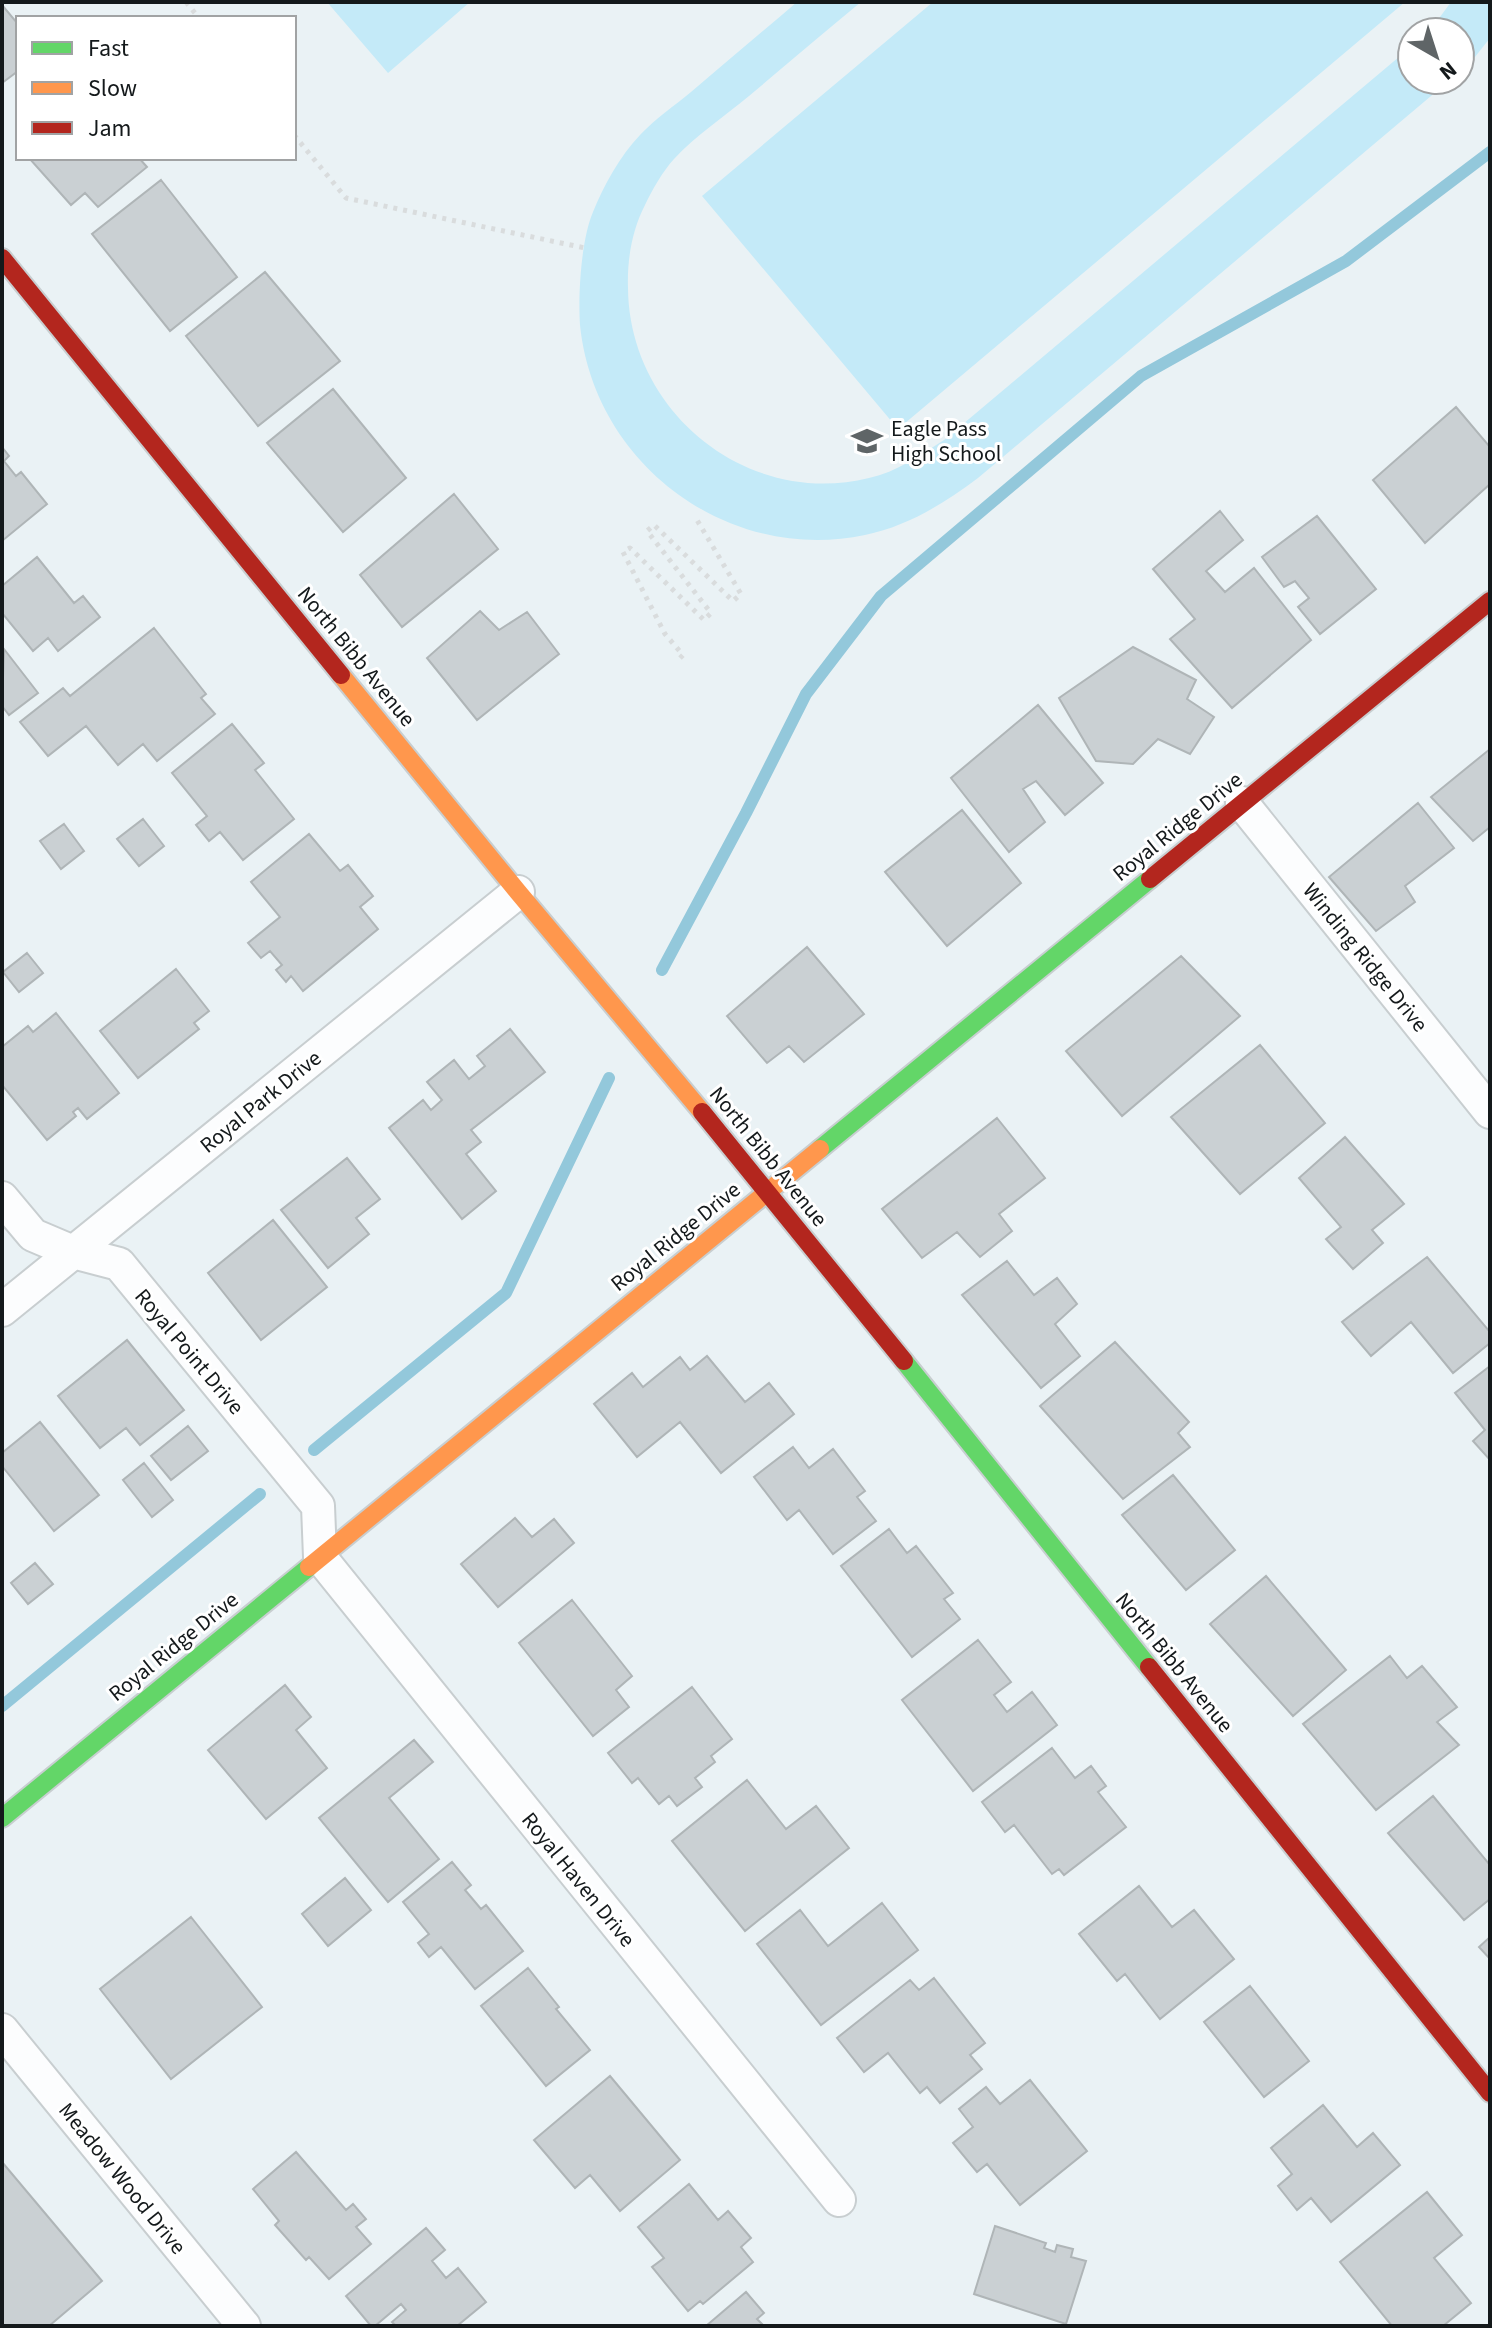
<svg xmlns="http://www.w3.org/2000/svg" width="1492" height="2328" font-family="'Source Sans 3',sans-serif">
<rect width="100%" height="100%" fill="#eaf2f5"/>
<!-- green -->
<path fill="#c4eaf8" d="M327,2H470L388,73Z
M797,2H861C823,33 786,65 749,96C725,116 695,136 674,159C663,171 652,190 645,205C632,230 627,260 628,288C629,411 746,508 869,478C897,472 920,455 944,440L1412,46V80H1450L978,478C943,504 908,526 865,535C728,564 594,464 580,325C578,295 581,240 593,212C604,185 620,156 640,135C655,119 674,106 691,92C726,62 762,32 797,2Z
M933,2H1405L898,429L702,196Z
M1451,2H1490V38L1471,62L1460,71V32H1429Z"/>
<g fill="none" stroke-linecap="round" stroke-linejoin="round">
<!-- stream -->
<path stroke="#93c8db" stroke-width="12" d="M662,970L746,813L806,694L881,596L1141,376L1346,261L1490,152
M314,1450L506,1293L609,1078
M2,1706L260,1494"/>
</g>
<!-- building -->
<path fill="#cad0d3" stroke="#afb5b7" stroke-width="2" d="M2,5L18,24V71L2,83Z
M29,158H139L147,167L98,207L85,193L71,205Z
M161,180L237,277L170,331L92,234Z
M265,272L340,361L258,426L186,336Z
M333,389L406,478L343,532L267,443Z
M1456,407L1490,447V484L1425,543L1373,480Z
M2,447L9,456L4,461L16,476L21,472L47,504L2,541Z
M454,494L498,549L402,627L360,575Z
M1220,511L1243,540L1206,571L1225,592L1254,568L1311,640L1232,708L1170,639L1195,619L1153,569Z
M1317,516L1376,589L1320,634L1298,607L1309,598L1295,581L1284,587L1262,557Z
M37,557L74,603L83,596L100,617L58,651L48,638L33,651L2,613V586Z
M480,611L499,630L527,612L559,654L477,720L427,658Z
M154,628L206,694L201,698L215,714L157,761L143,744L118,765L86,726L48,756L20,722L63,688L70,696Z
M1133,647L1196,680L1187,699L1214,717L1190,754L1158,739L1133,764L1096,761L1059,698Z
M4,649L38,693L9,715L2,706Z
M1038,705L1103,783L1065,815L1036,781L1023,789L1045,822L1009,852L951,778Z
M232,724L264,763L255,770L294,819L243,860L220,832L209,841L196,825L207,816L172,773Z
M1490,749V827L1473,841L1431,797Z
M1418,803L1454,848L1405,886L1415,902L1376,931L1329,877Z
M962,810L1021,883L947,946L885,872Z
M143,819L164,846L139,866L117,839Z
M64,824L84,851L61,869L40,841Z
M309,834L340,871L348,865L373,896L360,907L378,929L303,991L291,976L286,982L276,970L282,965L270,951L261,958L248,943L280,917L251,882Z
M807,947L864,1014L804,1062L789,1046L767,1063L727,1016Z
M27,953L43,973L19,992L3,972Z
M1181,956L1240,1016L1122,1116L1066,1051Z
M176,969L209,1011L194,1023L199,1029L138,1078L100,1031Z
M56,1013L119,1093L87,1119L78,1108L73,1112L76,1116L47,1140L2,1085V1047L28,1026L33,1032Z
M510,1029L545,1072L471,1130L481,1142L466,1154L496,1191L462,1219L389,1128L423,1100L431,1110L442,1100L427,1082L454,1060L469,1079L485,1066L477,1056Z
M1260,1045L1325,1123L1240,1194L1171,1117Z
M997,1118L1045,1178L999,1214L1012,1231L980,1257L957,1232L922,1258L882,1209Z
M1345,1137L1404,1204L1372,1230L1383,1243L1353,1269L1326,1239L1341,1227L1299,1178Z
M347,1158L380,1199L356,1218L369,1234L328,1268L281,1210Z
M273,1220L327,1287L261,1340L208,1273Z
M1427,1257L1490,1332V1343L1453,1373L1411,1322L1371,1356L1342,1322Z
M1007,1261L1034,1295L1057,1278L1077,1304L1055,1324L1080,1356L1041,1388L962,1295Z
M127,1340L184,1410L140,1445L126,1428L100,1448L58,1396Z
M1115,1342L1189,1422L1178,1433L1190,1447L1123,1499L1040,1406Z
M707,1356L745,1402L769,1383L794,1414L721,1473L680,1422L637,1457L594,1404L632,1373L643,1387L680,1357L690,1370Z
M1490,1366V1460L1473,1441L1485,1430L1455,1393Z
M40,1422L99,1495L54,1531L2,1466V1453Z
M188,1426L208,1451L171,1480L151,1456Z
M793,1447L809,1468L833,1449L865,1491L857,1497L876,1521L833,1554L799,1510L787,1520L754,1477Z
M144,1463L173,1500L152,1517L123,1480Z
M1173,1475L1235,1550L1186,1590L1122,1515Z
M515,1518L532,1537L554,1519L574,1543L498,1607L461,1564Z
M889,1529L907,1553L916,1546L953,1593L944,1599L960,1619L912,1657L841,1566Z
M35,1563L53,1584L28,1604L11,1583Z
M1266,1576L1346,1670L1293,1716L1210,1624Z
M572,1600L632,1676L616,1690L629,1707L593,1736L519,1643Z
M978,1640L1011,1682L994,1695L1007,1712L1032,1692L1057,1725L973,1791L902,1700Z
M1390,1656L1407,1678L1422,1666L1457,1707L1437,1722L1459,1745L1376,1810L1303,1724Z
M285,1685L311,1717L296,1730L327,1768L266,1819L208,1750Z
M692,1687L732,1739L711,1756L715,1762L695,1778L702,1787L677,1806L669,1796L659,1804L638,1778L632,1783L608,1753Z
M414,1740L433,1762L389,1798L439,1859L388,1902L319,1818Z
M1052,1748L1075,1778L1091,1766L1106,1786L1098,1792L1126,1827L1064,1875L1059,1869L1052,1874L1014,1825L1005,1832L982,1802Z
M747,1780L786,1829L816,1806L849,1848L745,1931L672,1841Z
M1433,1796L1490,1865V1899L1464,1920L1388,1833Z
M452,1862L471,1885L465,1890L481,1909L486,1905L523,1951L475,1989L441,1947L429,1957L418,1943L429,1934L403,1902Z
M345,1878L371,1910L328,1946L302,1914Z
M1139,1886L1172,1927L1194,1910L1234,1959L1160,2019L1125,1974L1117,1981L1079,1934Z
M882,1903L918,1950L821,2025L757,1944L800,1910L828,1946Z
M191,1917L262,2007L171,2079L100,1989Z
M1490,1937V1959L1479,1947Z
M528,1968L559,2007L556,2009L590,2050L546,2086L481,2006Z
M934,1978L985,2043L970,2055L982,2069L940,2103L927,2087L920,2093L888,2053L864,2072L837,2038L910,1980L919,1990Z
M1250,1986L1309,2061L1264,2097L1204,2022Z
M610,2076L680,2160L620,2211L590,2175L575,2188L534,2140Z
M1030,2080L1087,2151L1020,2205L987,2164L977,2172L953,2143L973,2127L959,2109L986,2087L1000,2104Z
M1323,2105L1357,2147L1373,2133L1400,2165L1331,2222L1311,2198L1297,2210L1278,2186L1292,2174L1271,2148Z
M296,2152L346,2210L353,2204L366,2219L356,2227L371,2244L329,2279L309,2257L306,2260L275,2225L279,2221L253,2189Z
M2,2162L102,2281L49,2326H2Z
M689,2184L718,2220L728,2211L751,2238L741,2247L753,2262L703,2304L700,2301L688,2311L652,2267L664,2258L638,2227Z
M1427,2192L1462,2235L1434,2258L1471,2303L1443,2326H1392L1340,2262Z
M995,2226L1046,2243L1044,2248L1055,2252L1057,2245L1073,2249L1071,2257L1086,2261L1066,2324L974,2294Z
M426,2228L445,2250L432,2261L446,2278L458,2268L486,2302L457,2326H396L392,2322L406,2310L401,2304L375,2326H371L346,2296Z
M746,2292L764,2313L757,2319L764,2326H706Z"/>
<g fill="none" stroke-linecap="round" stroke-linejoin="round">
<defs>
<path id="street" d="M1242,803L1490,1112
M2,1198L33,1235L73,1252L119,1264L318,1506L320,1557L839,2200
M2,1310L518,892
M2,2030L244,2326"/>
<path id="fast" d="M820,1149L1150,879
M904,1361L1149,1667
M2,1818L309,1567"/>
<path id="slow" d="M341,675L518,892L702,1112
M309,1567L820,1149"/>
<path id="jam" d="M2,258L341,675
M1150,879L1490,601
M702,1112L904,1361
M1149,1667L1490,2093"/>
</defs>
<!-- street casing -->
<use href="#street" stroke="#c8ced0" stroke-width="36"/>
<!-- fast casing -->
<use href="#fast" stroke="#c8ced0" stroke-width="22"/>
<!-- slow casing -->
<use href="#slow" stroke="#c8ced0" stroke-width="22"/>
<!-- jam casing -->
<use href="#jam" stroke="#c8ced0" stroke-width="22"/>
<!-- path -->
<path stroke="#d9dcdd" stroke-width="5" stroke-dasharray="4 6" stroke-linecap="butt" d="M186,2L199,18
M294,135L346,198L585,248
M680,658L683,655L665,634L623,552L630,548L704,620L711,613L647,531L654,525L733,601L741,594L697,520"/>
<!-- street -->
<use href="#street" stroke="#fcfdfe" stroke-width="32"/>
<!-- fast -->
<use href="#fast" stroke="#63d668" stroke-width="18"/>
<!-- slow -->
<use href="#slow" stroke="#ff974d" stroke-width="18"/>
<!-- jam -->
<use href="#jam" stroke="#b3261e" stroke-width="18"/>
</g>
<!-- icons -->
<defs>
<symbol id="school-bare" viewBox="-9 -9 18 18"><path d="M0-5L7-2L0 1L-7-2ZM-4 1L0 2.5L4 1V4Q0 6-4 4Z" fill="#5f6567" stroke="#fff" stroke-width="2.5" paint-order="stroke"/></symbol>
</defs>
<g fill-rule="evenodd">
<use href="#school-bare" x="845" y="419" width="44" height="44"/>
</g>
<g text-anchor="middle" stroke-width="6" stroke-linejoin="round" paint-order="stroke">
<!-- poi labels -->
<g font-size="22" fill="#14191b" stroke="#fff" text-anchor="start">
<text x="891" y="436">Eagle Pass<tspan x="891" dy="25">High School</tspan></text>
</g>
<!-- street labels -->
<g font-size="22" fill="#14191b" stroke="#fff">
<text transform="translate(357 656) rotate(51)" y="8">North Bibb Avenue</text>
<text transform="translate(1177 826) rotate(-39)" y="8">Royal Ridge Drive</text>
<text transform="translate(1366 957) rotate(51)" y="8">Winding Ridge Drive</text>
<text transform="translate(260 1101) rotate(-39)" y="8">Royal Park Drive</text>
<text transform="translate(769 1156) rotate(51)" y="8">North Bibb Avenue</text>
<text transform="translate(675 1236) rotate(-39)" y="8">Royal Ridge Drive</text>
<text transform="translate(190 1351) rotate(50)" y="8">Royal Point Drive</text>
<text transform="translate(173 1646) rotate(-39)" y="8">Royal Ridge Drive</text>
<text transform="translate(1175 1662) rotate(51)" y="8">North Bibb Avenue</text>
<text transform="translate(579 1879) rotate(51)" y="8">Royal Haven Drive</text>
<text transform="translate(123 2178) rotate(51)" y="8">Meadow Wood Drive</text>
</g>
</g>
<!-- border -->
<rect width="1492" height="2328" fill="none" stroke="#14191b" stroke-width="8"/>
<!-- legend -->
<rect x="16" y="16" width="280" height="144" fill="#ffffff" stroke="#a1a3a4" stroke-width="2"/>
<rect x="32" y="42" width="40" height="12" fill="#63d668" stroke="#a1a3a4" stroke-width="2"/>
<text x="88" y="56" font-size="24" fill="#14191b">Fast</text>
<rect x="32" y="82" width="40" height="12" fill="#ff974d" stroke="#a1a3a4" stroke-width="2"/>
<text x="88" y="96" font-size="24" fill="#14191b">Slow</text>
<rect x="32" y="122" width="40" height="12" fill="#b3261e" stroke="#a1a3a4" stroke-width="2"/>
<text x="88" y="136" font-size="24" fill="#14191b">Jam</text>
<!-- north arrow -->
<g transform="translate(1436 56) rotate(141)"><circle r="38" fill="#ffffff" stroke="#a1a3a4" stroke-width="2"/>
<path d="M0-6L14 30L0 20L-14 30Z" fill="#5f6567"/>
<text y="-12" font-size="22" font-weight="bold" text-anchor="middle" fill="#14191b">N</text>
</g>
</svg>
